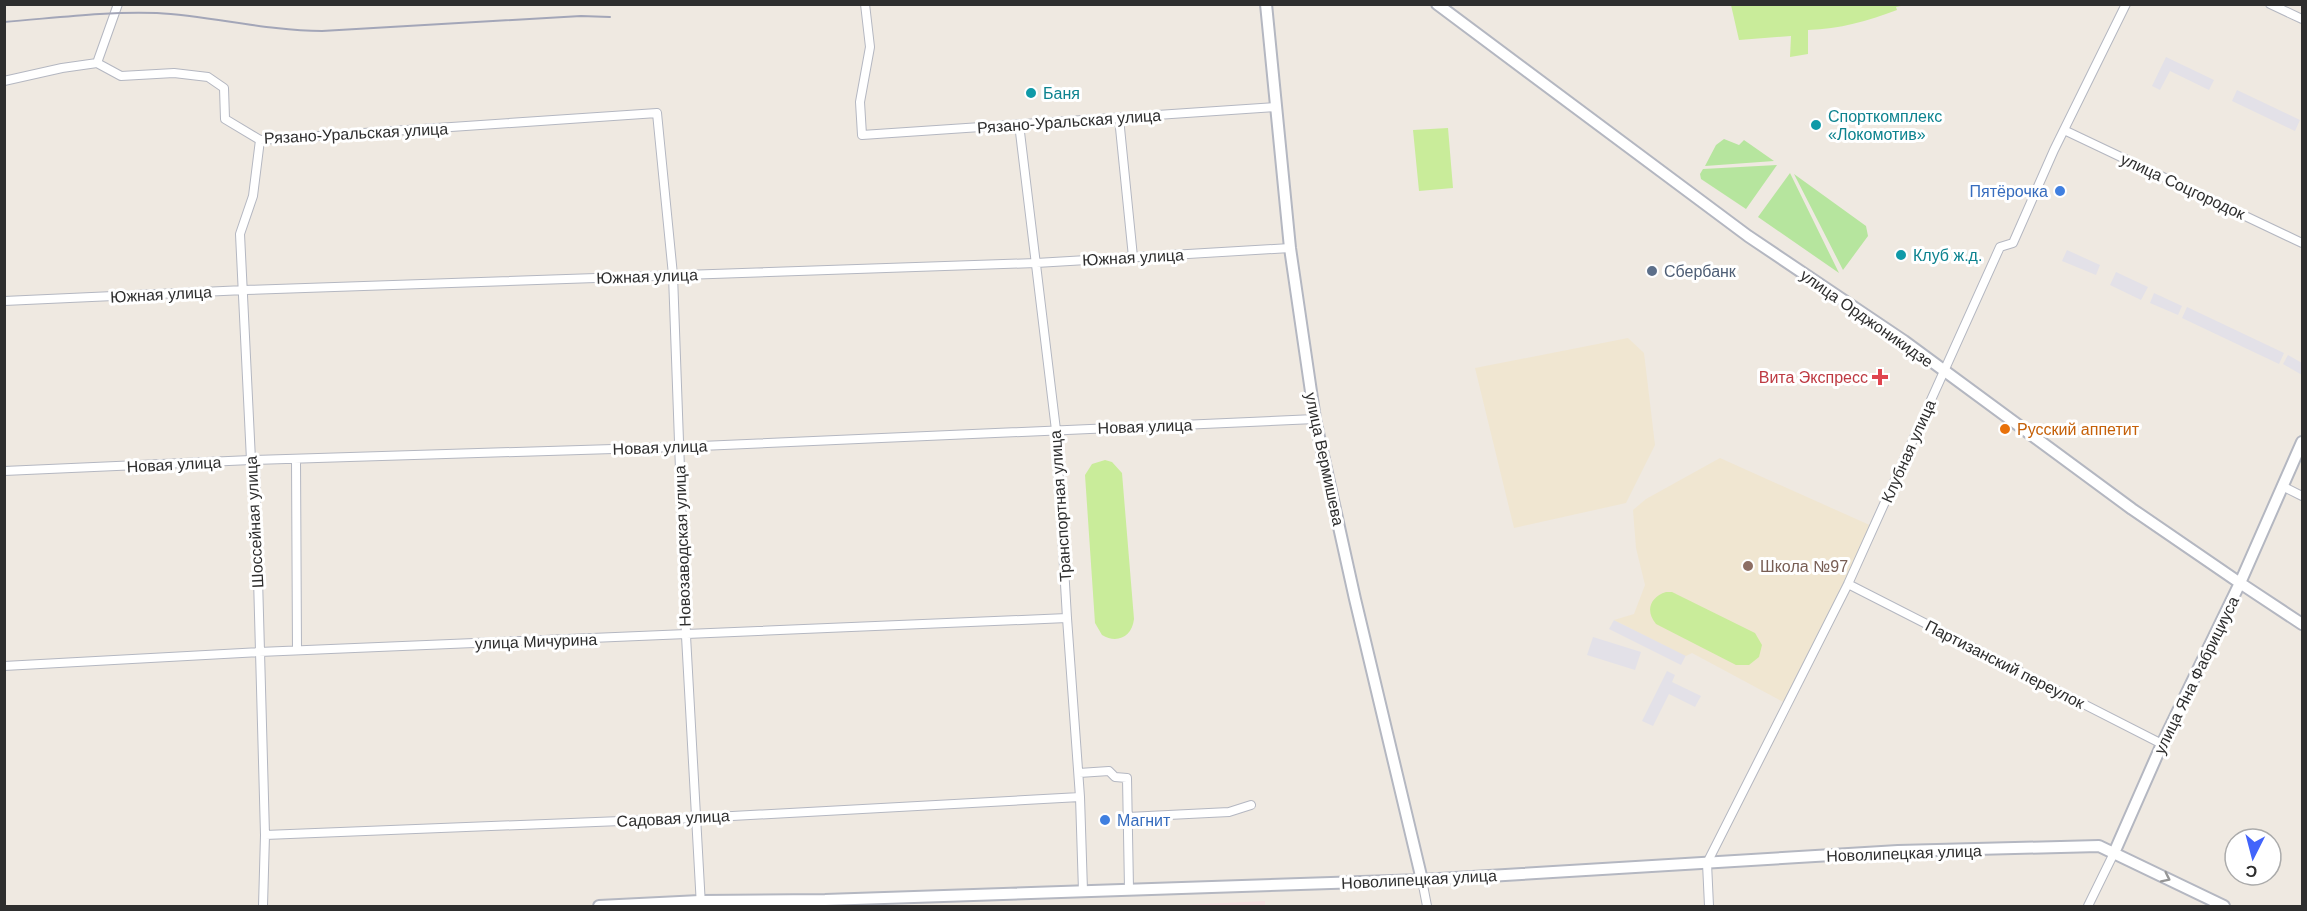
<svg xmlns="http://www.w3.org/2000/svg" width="2307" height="911" font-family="Arial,sans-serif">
<rect width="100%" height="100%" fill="#efe9e1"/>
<!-- industrial -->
<path fill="#e3e1e8" d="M2166,57L2214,80L2209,90L2170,71L2160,90L2152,86Z
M2237,90L2300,120L2295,131L2232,101Z
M2067,250L2100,265L2096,275L2062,261Z
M2116,272L2148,287L2141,300L2110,285Z
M2154,293L2182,306L2178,315L2150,303Z
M2187,307L2284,353L2279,364L2182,318Z
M2288,355L2302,363V375L2283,364Z
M1614,620L1686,655L1681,665L1609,629Z
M1593,637L1641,652L1635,670L1587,655Z
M1667,671L1675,675L1672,682L1701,696L1695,707L1669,694L1653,726L1642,721Z"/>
<!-- education -->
<path fill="#f0e6d1" d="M1628,338L1644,353L1655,445L1626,503L1514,528L1475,368Z
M1720,458L1874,527L1787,704L1692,653L1686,656L1614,620L1634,614L1645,585L1636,548L1633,510L1646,499Z"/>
<!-- medical -->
<path fill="#f5dfe0" d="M1265,901V906H1155H1164Z"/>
<!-- green -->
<path fill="#b6e59e" d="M1724,139L1739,145L1744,140L1774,161L1705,166L1716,145Z
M1777,165L1746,209L1701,179L1700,174L1703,169Z
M1790,173L1839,273L1758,217Z
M1794,174L1866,226L1868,236L1843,270Z"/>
<!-- pitch -->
<path fill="#c9ec9a" d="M1731,5V4L1906,5L1896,7L1897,10C1867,21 1840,29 1808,30V54L1790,57L1791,36L1739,40Z
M1448,128L1453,188L1419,191L1413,130Z
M1105,460L1112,462L1122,473L1134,619C1132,637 1117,644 1102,635L1095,623L1085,475L1092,464Z
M1666,592H1672L1755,633L1762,645L1759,657L1749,665H1736L1656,624C1645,611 1650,597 1666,592Z"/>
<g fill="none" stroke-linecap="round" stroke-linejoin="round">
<defs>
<path id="minor" d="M865,4L870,47L860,102L862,135L1276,107
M2270,4L2302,19
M97,63L121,76L174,73L208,77L224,88L225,119L260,140L657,113L673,275L686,636L701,906
M4,81L62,68L97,63L118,4
M1119,118L1133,257
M1019,124L1056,430L1067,618L1080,797L1083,891
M2064,130L2302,243
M260,140L253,196L240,234L251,460L255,468L265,835L263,906
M4,301L245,290L1036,263L1290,248
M296,459L297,650
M4,471L251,460L678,447L1315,419
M2282,486L2302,496
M1848,584L2162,744
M4,666L259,652L1067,618
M1079,773L1109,771L1115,777L1127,778L1129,889
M1128,817L1229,812L1251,805
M265,835L696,818L1080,797
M1422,880L1427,906
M1709,906L1707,863L1848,584L2000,247L2013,243L2054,150L2126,4
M2088,906L2114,853"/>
<path id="tertiary" d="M1266,4L1290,248L1315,419L1355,599L1422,880
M1437,4L1748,236L1904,341L2132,509L2240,583L2162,744L2114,853
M599,906L700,901L825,900L1422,880L1898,851L2099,846L2224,906"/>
<path id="secondary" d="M2302,442L2240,583L2302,624"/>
</defs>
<!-- minor casing -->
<use href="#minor" stroke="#b4b7c1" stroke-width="10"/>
<!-- tertiary casing -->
<use href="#tertiary" stroke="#b4b7c1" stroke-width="14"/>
<!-- secondary casing -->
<use href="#secondary" stroke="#b4b7c1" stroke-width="14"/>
<!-- minor -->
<use href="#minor" stroke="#fff" stroke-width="8"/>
<!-- tertiary -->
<use href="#tertiary" stroke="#fff" stroke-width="10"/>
<!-- secondary -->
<use href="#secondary" stroke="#fff" stroke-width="10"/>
<!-- rail -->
<path stroke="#a3a6b8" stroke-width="2" d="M4,22C55,18 106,11 157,13C212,16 267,31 322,31L581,16L610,17"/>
</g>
<!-- one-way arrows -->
<defs><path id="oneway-chevron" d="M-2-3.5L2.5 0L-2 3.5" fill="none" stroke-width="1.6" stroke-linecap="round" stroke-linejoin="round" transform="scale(1.5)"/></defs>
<use stroke="#969696" href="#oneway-chevron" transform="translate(2166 878) rotate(26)"/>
<!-- markers -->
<g fill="#0f9aa8" stroke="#fff" stroke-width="2">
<circle cx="1031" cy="93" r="6"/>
<circle cx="1816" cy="125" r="6"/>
<circle cx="1901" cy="255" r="6"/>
</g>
<g fill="#3f7fe0" stroke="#fff" stroke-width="2">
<circle cx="2060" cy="191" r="6"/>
<circle cx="1105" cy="820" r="6"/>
</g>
<circle fill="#5c6f8a" stroke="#fff" stroke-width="2" cx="1652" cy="271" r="6"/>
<path fill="#e0444e" stroke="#fff" stroke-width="2" d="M1877 368h6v6h6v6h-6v6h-6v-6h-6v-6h6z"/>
<circle fill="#e8710a" stroke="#fff" stroke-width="2" cx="2005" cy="429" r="6"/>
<circle fill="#8d6e63" stroke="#fff" stroke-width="2" cx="1748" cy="566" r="6"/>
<g text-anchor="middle" stroke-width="6" stroke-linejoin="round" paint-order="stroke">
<!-- culture labels -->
<g font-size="16" fill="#0d838f" stroke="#fff" text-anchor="start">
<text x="1043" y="99">Баня</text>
<text x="1828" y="122">Спорткомплекс<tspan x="1828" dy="18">«Локомотив»</tspan></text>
<text x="1913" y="261">Клуб ж.д.</text>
</g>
<!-- street labels -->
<g font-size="16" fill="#2e2e2e" stroke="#fff">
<text transform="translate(1069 121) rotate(-4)" y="6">Рязано-Уральская улица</text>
<text transform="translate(356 133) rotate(-3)" y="6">Рязано-Уральская улица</text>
<text transform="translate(2183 186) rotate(25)" y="6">улица Соцгородок</text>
<text transform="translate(1133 257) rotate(-3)" y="6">Южная улица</text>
<text transform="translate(647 276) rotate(-2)" y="6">Южная улица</text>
<text transform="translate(161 294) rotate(-3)" y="6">Южная улица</text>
<text transform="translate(1867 318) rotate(35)" y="6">улица Орджоникидзе</text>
<text transform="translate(1145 426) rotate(-2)" y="6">Новая улица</text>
<text transform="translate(660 447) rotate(-2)" y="6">Новая улица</text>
<text transform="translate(1908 451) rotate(-66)" y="6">Клубная улица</text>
<text transform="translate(1325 459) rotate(78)" y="6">улица Вермишева</text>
<text transform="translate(174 464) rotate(-3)" y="6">Новая улица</text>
<text transform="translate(1060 506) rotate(-94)" y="6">Транспортная улица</text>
<text transform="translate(254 522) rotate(-93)" y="6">Шоссейная улица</text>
<text transform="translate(682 546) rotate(-92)" y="6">Новозаводская улица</text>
<text transform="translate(536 641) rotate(-2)" y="6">улица Мичурина</text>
<text transform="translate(2005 664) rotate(27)" y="6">Партизанский переулок</text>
<text transform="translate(2196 675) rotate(-64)" y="6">улица Яна Фабрициуса</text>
<text transform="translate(673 818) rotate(-3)" y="6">Садовая улица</text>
<text transform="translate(1904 853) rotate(-2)" y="6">Новолипецкая улица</text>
<text transform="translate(1419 879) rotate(-3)" y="6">Новолипецкая улица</text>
</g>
<!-- shop labels -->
<g font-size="16" fill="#366cbe" stroke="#fff" text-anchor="end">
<text x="2048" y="197">Пятёрочка</text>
<text x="1117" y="826" text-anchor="start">Магнит</text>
</g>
<!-- service labels -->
<g font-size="16" fill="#4e5e75" stroke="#fff" text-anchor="start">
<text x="1664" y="277">Сбербанк</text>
</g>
<!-- health labels -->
<g font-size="16" fill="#be3a42" stroke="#fff" text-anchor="end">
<text x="1868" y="383">Вита Экспресс</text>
</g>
<!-- food labels -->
<g font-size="16" fill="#c56008" stroke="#fff" text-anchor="start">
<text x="2017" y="435">Русский аппетит</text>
</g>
<!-- education labels -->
<g font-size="16" fill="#785e54" stroke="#fff" text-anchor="start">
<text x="1760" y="572">Школа №97</text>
</g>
</g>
<!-- border -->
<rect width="2307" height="911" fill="none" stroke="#2e2e2e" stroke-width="12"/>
<!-- north arrow -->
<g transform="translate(2253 857) rotate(186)"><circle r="28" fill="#ffffff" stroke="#ababab" stroke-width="1.5"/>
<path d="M0-4.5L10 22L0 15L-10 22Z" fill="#4264fb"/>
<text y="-9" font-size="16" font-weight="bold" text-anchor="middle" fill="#2e2e2e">С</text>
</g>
</svg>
